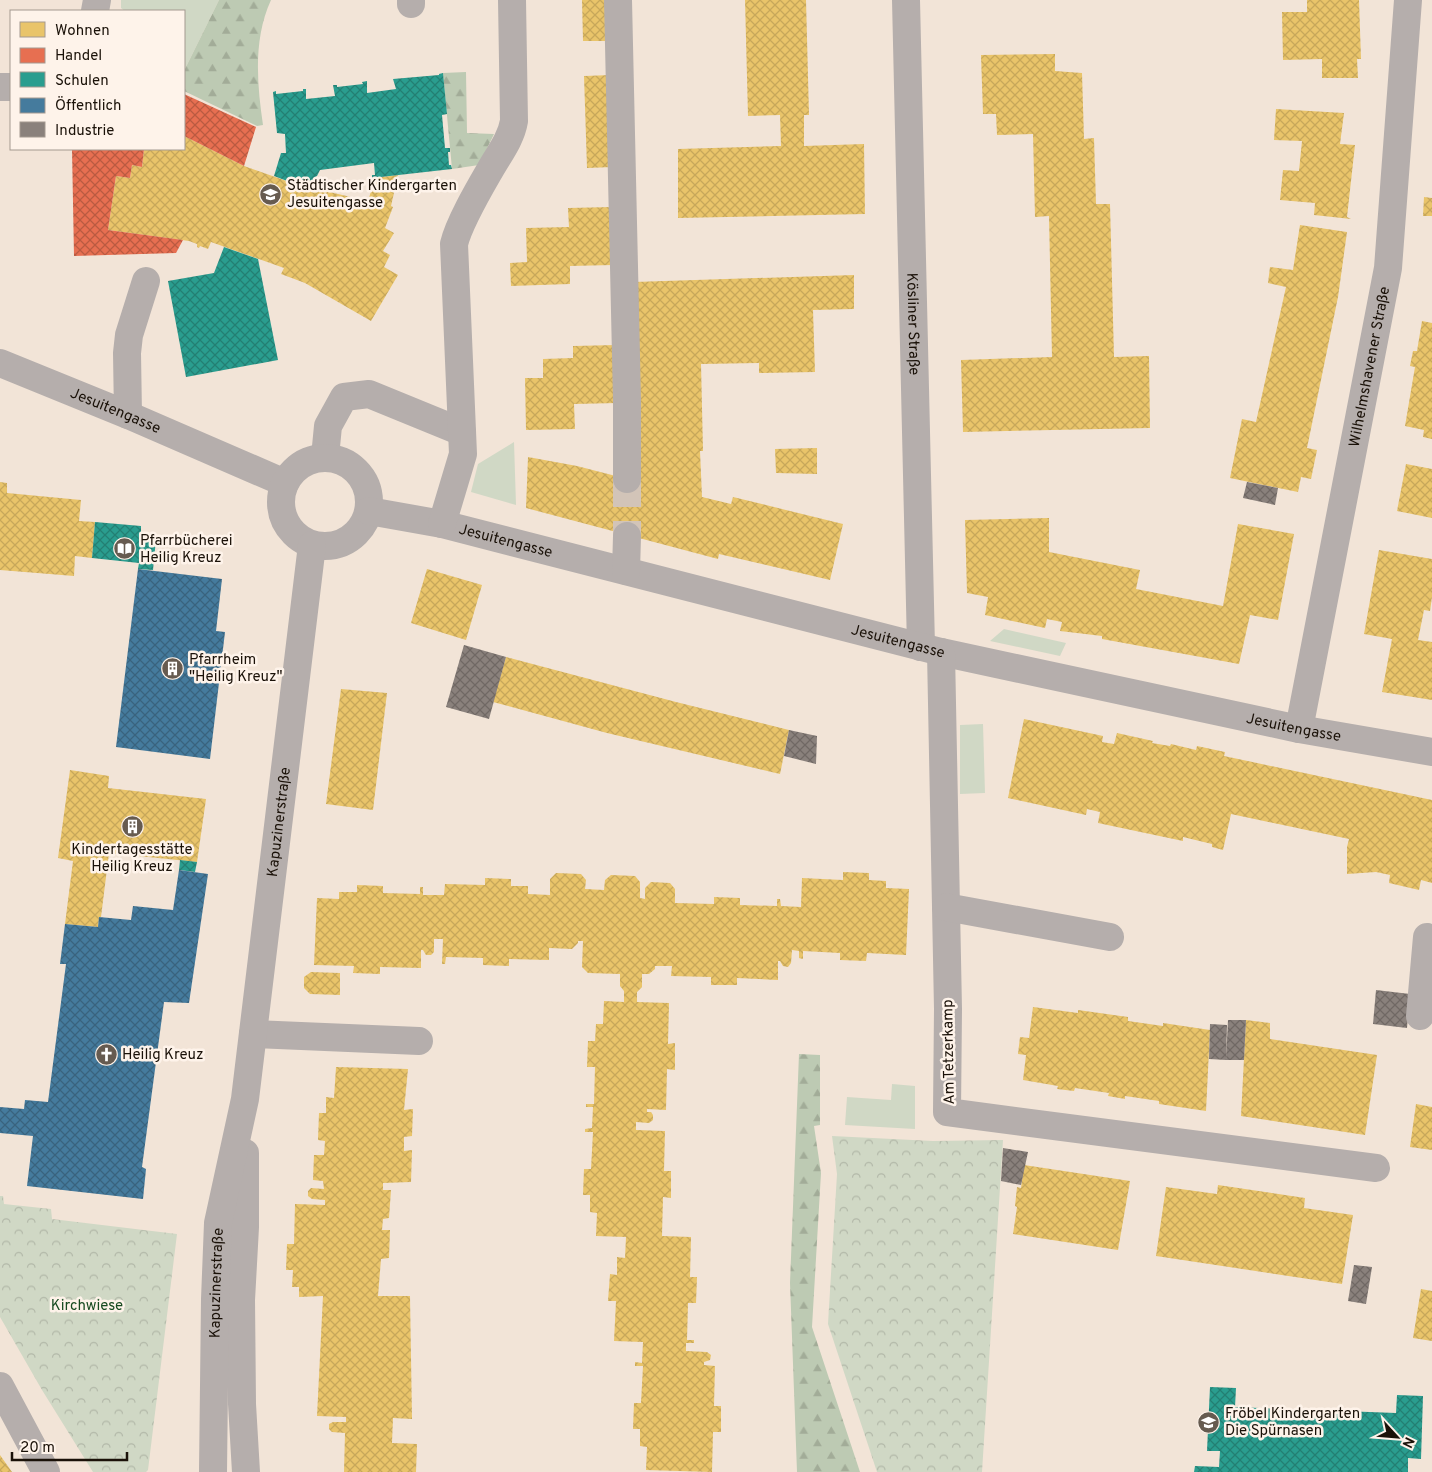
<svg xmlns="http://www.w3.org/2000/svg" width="1432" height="1472" font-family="Overpass,sans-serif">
<defs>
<pattern id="forest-firs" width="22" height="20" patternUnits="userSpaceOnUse" patternTransform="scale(1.25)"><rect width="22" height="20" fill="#bdcab3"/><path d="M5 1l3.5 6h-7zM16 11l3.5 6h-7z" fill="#a2ac98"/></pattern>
<pattern id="park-crowns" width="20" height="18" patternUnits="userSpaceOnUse" patternTransform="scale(1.25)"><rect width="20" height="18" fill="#d0d8c5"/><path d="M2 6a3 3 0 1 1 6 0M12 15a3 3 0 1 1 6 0" fill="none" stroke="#b2b8a8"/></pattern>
<pattern id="homes-cross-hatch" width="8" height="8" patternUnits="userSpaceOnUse" patternTransform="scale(1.25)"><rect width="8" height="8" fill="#e9c46a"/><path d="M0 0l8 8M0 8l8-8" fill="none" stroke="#c7a75a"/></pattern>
<pattern id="shops-cross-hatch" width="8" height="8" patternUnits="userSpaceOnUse" patternTransform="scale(1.25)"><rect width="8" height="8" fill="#e76f51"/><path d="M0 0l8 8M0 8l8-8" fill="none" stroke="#ba5a41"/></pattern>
<pattern id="schools-cross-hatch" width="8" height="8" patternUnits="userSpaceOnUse" patternTransform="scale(1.25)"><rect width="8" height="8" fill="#2a9d8f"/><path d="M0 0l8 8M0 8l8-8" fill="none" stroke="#237f73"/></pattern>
<pattern id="public-cross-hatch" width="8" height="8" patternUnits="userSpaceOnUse" patternTransform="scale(1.25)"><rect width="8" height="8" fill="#457b9d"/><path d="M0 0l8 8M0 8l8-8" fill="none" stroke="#39637e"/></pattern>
<pattern id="industry-cross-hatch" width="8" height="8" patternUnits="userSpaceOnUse" patternTransform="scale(1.25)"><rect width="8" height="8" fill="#8a817c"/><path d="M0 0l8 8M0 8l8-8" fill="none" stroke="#706864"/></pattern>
</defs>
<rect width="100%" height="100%" fill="#f2e4d7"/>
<!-- grass -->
<path fill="#d0d8c5" d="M121,0H219L185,69L184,11H125L121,8Z
M514,442L516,505L471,492L478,464Z
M1004,629L1066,643L1060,656L990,641Z
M983,724L985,793L960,794V725Z
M892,1084L915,1086V1129L845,1125L847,1097L891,1100Z"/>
<!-- forest -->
<path fill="url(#forest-firs)" d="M219,0H271C253,39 257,84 263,125L257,126L184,91V71Z
M466,72L467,133L494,134L479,165L452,169L443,73Z
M799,1054L820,1055V1125L814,1126L821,1173L812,1327L860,1472H797L790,1283Z"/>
<!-- park -->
<path fill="url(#park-crowns)" d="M832,1136L933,1141L1003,1140L982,1472H877L828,1324L837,1174Z
M0,1196H3L4,1204L51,1209L52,1219L177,1234L148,1470L146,1472H93L42,1390L0,1317Z"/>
<!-- homes -->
<path fill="url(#homes-cross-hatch)" d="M582,0H609L610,41H583Z
M745,0H806L809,115H804V146L864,144L865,214L678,218V149L781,146L780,115L748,116Z
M1307,0H1359L1361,59H1357L1358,78H1322V59L1283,60L1282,12H1307Z
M1055,54V71L1082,73L1084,139L1094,138L1096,204H1110L1114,357L1149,356L1150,428L963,432L961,360L1052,357L1049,216L1035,217L1033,134L997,135L996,114H983L981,55Z
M611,75L613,167L587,168L584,76Z
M1276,109L1344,113L1340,144L1355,145L1347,217L1351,219L1314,215L1315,203L1280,200L1283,170L1299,171L1302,141L1274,140Z
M184,136L244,166L295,184L368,201L375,178L398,175L391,206L393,207L385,228L394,233L383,251L390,255L384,267L398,275L371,321L305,283L281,274L284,268L211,242L208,249L200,246L199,248L197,247V244L189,241L108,230L116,176L130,178L132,165L142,167L144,149H184Z
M1424,197L1432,198V216H1423Z
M612,207L613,265L570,266V284L511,286L510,263L527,262L526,228L569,227L568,208Z
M1300,225L1347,232L1338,297L1307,448L1317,450L1311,479L1301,477L1298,492L1230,478L1242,419L1256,422L1286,287L1268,283L1270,267L1293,270Z
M854,275V309L813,310L815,372L759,373V363L701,364L703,451H700L702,497L731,504L733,497L843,524L830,580L719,554L718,559L526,508L528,457L577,466L639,482L634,282Z
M1422,321L1432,323V439L1423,437L1424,430L1405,426L1415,367L1410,366L1413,351H1417Z
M616,345L618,403L574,404L575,429L526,430L525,378H543V359L573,358V346Z
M817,448V474L776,473L775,449Z
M1406,464L1432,469V518L1397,511Z
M0,482L7,483V493L81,500L79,521L95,522L92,558L75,556L74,576L0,570Z
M1049,518V552L1140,570L1136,589L1223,606L1238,524L1294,534L1278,620L1250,615L1239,664L1102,639V636L1060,631L1062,622L1047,619L1045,628L985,615L988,597L967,593L965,520Z
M1379,550L1432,559V597L1430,611L1424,610L1418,640L1432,642V700L1382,692L1392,639L1364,634Z
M427,569L482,585L466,640L411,623Z
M506,657L676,702L789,730L780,774L607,733L493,702Z
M341,689L387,693L373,810L326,804Z
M1024,719L1103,736L1102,742L1114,744L1117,733L1153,741L1152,743L1170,746L1171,744L1196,750L1197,746L1225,752L1224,756L1432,800V883L1421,880L1419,890L1389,883L1390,875L1376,872L1347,874V847L1349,839L1231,814L1223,850L1212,847V844L1183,837V841L1098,823L1100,812L1087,809L1086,815L1008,798Z
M70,770L109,776L108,788L206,799L197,862L109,853L101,917H99L98,927L65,924L73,861L58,858Z
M843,872L869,873V880L886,881V888L909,889L906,955L867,953L866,961L840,960V953L803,951V959L799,958V951L792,950L791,963L788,967L783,966L780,961H778V980L737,978V985H711V977L671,976L672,966H655V969L649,974H642V987L637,992V1002L669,1003L668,1044L675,1043V1070L667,1069L666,1110L647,1109V1112H651L653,1115V1120L649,1123L636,1122V1130L665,1131L664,1171H671V1198L663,1197L662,1236L691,1237L690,1277H697L696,1303H688L687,1340H694V1343H686V1351L707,1352L711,1355L710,1360L704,1362V1365L715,1366L714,1406H721V1432H713L712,1472L646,1470L647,1447L640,1446V1429H633L634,1403H641L643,1366H635V1362L642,1363L643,1342L614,1341L616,1301H608L610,1274L617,1275V1257L625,1258L626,1237L596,1236L597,1213L590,1212V1195H583L584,1169H591L593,1132H585V1129L592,1128L593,1107H586V1104H594L595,1067H587L588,1041H595L596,1024H603L604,1001L624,1002V991L620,986V974L588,973L582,967L583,941H578V943L572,949L549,948V960L509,959V966L483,965V958L446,957L445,964H442L443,939H434V952L431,955H426L423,950H421V968L380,967V974L353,973L354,966L314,965L317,898L339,899V892H357V885L383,886V893L420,894V887H423V895H444L445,884L485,885V878L511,879V886H528V894L550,895V879L556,873L581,874L586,880L585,889L604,890L605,880L611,875L635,876L640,882V898L645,899V888L651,882L670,883L675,889V903L714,904V897L740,898V905L777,906V899H780L781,906L801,907L802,878L843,880Z
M311,972L340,973V995L310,994L304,988V977Z
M1033,1007L1078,1013V1010L1128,1017V1021L1163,1026V1023L1210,1030L1206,1111L1159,1104V1101L1125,1096V1099L1108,1096L1109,1093L1075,1088L1074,1091L1057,1089L1058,1086L1023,1080L1026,1055L1018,1054L1020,1037L1029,1038Z
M1246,1020L1270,1023V1039L1377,1055L1365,1135L1241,1116Z
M336,1067L408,1069L404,1110L413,1109L412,1136L404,1137V1151L412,1150L411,1182L383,1183V1190H391L389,1218L383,1219L382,1230H390L389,1258L381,1259L378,1296H410L412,1419L393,1418L392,1443L417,1444L416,1472H344L345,1433L332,1432L329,1429V1424L333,1422H346V1417L317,1416L323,1296L299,1297V1287H292L293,1270H286L287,1244H294L295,1204L325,1205V1200L312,1199L308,1196V1191L311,1188L324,1189L323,1181L313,1180L314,1155H324L325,1141L318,1140L319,1113H326V1097L334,1098Z
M1416,1104L1432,1107V1150L1410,1147Z
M1024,1165L1130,1181L1118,1250L1013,1234L1017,1207L1015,1206L1017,1187L1021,1188Z
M1218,1185L1305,1198L1304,1208L1353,1215L1342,1284L1156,1256L1166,1187L1217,1194Z
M1421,1289L1432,1291V1341L1413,1338Z
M0,1455L12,1472H0Z"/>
<!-- shops -->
<path fill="url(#shops-cross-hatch)" d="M184,94L256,127L244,166L184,136Z
M72,149H144L142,167L132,165L130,178L116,176L108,230L183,240L176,253L74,256Z"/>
<!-- schools -->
<path fill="url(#schools-cross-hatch)" d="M443,73L447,114L442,115L445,148H450V152H448L449,165H451L452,169L372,178V175H375L374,163L320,170L311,188L295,184L274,176L281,153H286L285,134L277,133L273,92L276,91V94L303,91V89H306V99L335,96L333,85H337V87L363,84L362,82L367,81V93L396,89L393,79L439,75V74Z
M224,247L258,259L278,360L186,377L168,281L214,273Z
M95,522L141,526V538L156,539L153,570L138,569L139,563L92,558Z
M180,860L197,862L195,872L179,870Z
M1210,1387L1236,1388L1235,1407L1396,1413L1397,1395L1423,1396L1421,1459L1408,1458V1472H1194L1195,1466L1219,1467L1220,1451H1207Z"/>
<!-- public -->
<path fill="url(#public-cross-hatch)" d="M138,569L222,579L216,631L225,632L210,759L116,747Z
M179,870L208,874L189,1003L164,1002L142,1167L146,1169L143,1199L27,1186L33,1136L0,1133V1107L24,1109L25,1100L48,1102L66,964H60L65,924L98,927L99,917L131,920L133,906L173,910Z"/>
<!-- industry -->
<path fill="url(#industry-cross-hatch)" d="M1247,482L1278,488L1275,505L1243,498Z
M464,645L506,657L489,719L446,707Z
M789,730L817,736L816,764L784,756Z
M1376,990L1410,994L1407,1028L1373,1024Z
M1228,1020H1246L1244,1060H1226Z
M1210,1024L1227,1025L1226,1060L1209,1059Z
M1003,1148L1028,1152L1021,1185L1001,1181Z
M1354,1265L1372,1267L1366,1304L1348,1301Z"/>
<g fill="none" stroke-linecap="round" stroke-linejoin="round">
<!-- minor-tunnel -->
<path stroke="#d2c4b8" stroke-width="28" stroke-dasharray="28 14" stroke-linecap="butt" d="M627,479V536"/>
<!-- minor -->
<g stroke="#b5aeac" stroke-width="28">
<path d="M618,0L627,400V479"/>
<path id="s1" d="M906,0L921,647"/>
<path d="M411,4V0"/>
<path d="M95,11L97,0"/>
<path d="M0,87H11"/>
<path id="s2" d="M0,363L128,415L285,483"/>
<path d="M128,415L127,353L129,335L146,281"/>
<path d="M325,457L328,426L344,397L369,394L462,432"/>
<circle cx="325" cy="502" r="44"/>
<path id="s3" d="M369,511L442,524L941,652L1299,729L1432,752"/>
<path d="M442,524L463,454L454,244C459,223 479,189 490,170C499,154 511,139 514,121L512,0"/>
<path d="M626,571L627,536"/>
<path d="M941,652L948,1009L947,1112L1376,1168"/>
<path id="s4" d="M1299,729L1388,268L1408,0"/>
<path d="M946,907L1110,937"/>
<path d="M1420,1016L1427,937"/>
<path d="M253,1034L419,1041"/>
<path d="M245,1153V1227L241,1300L242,1404L246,1472"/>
<path d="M0,1386L46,1472"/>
<path id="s5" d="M213,1472L215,1299L218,1223L245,1099L312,545"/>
</g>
</g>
<!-- icons -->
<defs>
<symbol id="school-disc" viewBox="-11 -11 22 22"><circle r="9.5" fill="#665b50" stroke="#fef3ea"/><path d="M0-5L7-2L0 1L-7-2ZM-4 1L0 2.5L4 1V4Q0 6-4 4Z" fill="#fff"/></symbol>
<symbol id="library-disc" viewBox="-11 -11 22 22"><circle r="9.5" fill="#665b50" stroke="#fef3ea"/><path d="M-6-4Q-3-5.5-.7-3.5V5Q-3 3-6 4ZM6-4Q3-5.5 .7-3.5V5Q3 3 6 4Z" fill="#fff"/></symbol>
<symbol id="building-disc" viewBox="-11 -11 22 22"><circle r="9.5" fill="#665b50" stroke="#fef3ea"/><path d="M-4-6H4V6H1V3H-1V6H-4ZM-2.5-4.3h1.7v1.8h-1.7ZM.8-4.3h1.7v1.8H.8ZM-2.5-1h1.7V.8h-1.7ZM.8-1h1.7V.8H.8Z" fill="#fff"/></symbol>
<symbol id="church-disc" viewBox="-11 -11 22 22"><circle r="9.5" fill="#665b50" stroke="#fef3ea"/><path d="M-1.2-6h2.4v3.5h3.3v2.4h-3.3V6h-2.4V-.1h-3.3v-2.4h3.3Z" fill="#fff"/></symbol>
</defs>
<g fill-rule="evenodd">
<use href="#school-disc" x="258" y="182" width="25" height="25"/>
<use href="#library-disc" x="112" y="536" width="25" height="25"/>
<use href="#building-disc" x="160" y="656" width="25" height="25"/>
<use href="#building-disc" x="120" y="814" width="25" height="25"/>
<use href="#church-disc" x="94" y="1042" width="25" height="25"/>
<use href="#school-disc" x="1196" y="1410" width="25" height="25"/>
</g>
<g text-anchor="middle" stroke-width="5" stroke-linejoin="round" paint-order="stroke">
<!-- poi labels -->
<g font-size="15" fill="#1a1108" stroke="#fef3ea" text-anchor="start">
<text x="287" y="190">Städtischer Kindergarten<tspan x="287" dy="17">Jesuitengasse</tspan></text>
<text x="140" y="545">Pfarrbücherei<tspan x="140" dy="17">Heilig Kreuz</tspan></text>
<text x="189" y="664">Pfarrheim<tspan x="189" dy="17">"Heilig Kreuz"</tspan></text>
<text x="132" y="854" text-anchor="middle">Kindertagesstätte<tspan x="132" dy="17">Heilig Kreuz</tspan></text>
<text x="122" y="1059">Heilig Kreuz</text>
<text x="1225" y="1418">Fröbel Kindergarten<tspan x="1225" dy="17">Die Spürnasen</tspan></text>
</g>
<!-- street labels -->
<g font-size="15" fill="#1a1108" stroke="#fef3ea">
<text dy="5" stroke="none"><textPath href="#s1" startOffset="324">Kösliner Straße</textPath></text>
<text dy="5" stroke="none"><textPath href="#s4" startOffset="369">Wilhelmshavener Straße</textPath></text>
<text dy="5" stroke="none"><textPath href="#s2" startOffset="125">Jesuitengasse</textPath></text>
<text dy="5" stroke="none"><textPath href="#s3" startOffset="140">Jesuitengasse</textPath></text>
<text dy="5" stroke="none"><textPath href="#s3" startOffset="545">Jesuitengasse</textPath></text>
<text dy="5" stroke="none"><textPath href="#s3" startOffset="950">Jesuitengasse</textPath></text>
<text dy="5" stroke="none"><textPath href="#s5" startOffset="655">Kapuzinerstraße</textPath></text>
<text transform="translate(948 1052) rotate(-91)" y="5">Am Tetzerkamp</text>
<text dy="5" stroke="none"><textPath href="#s5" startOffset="189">Kapuzinerstraße</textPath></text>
</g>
<!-- park labels -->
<g font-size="15" fill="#174a20" stroke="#fef3ea">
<text x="87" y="1310">Kirchwiese</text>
</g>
</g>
<!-- legend -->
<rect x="10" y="10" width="175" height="140" fill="#fef3ea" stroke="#a39990"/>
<rect x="20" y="22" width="25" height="15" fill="#e9c46a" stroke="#a39990"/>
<text x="55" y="35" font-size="15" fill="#1a1108">Wohnen</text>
<rect x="20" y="48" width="25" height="15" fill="#e76f51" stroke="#a39990"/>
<text x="55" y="60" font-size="15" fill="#1a1108">Handel</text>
<rect x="20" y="72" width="25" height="15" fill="#2a9d8f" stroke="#a39990"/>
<text x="55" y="85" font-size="15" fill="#1a1108">Schulen</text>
<rect x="20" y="98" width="25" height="15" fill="#457b9d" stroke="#a39990"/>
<text x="55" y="110" font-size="15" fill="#1a1108">Öffentlich</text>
<rect x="20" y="122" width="25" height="15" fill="#8a817c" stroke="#a39990"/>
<text x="55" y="135" font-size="15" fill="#1a1108">Industrie</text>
<!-- north arrow -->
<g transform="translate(1397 1437) rotate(116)" stroke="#fef3ea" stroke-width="4" paint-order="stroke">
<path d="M0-4L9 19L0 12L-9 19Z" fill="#1a1108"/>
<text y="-8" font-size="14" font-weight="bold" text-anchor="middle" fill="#1a1108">N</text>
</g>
<!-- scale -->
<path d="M12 1452v8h115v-8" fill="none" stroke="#1a1108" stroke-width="2.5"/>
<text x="20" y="1452" font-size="15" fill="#1a1108" stroke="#fef3ea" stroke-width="4" paint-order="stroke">20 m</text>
</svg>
